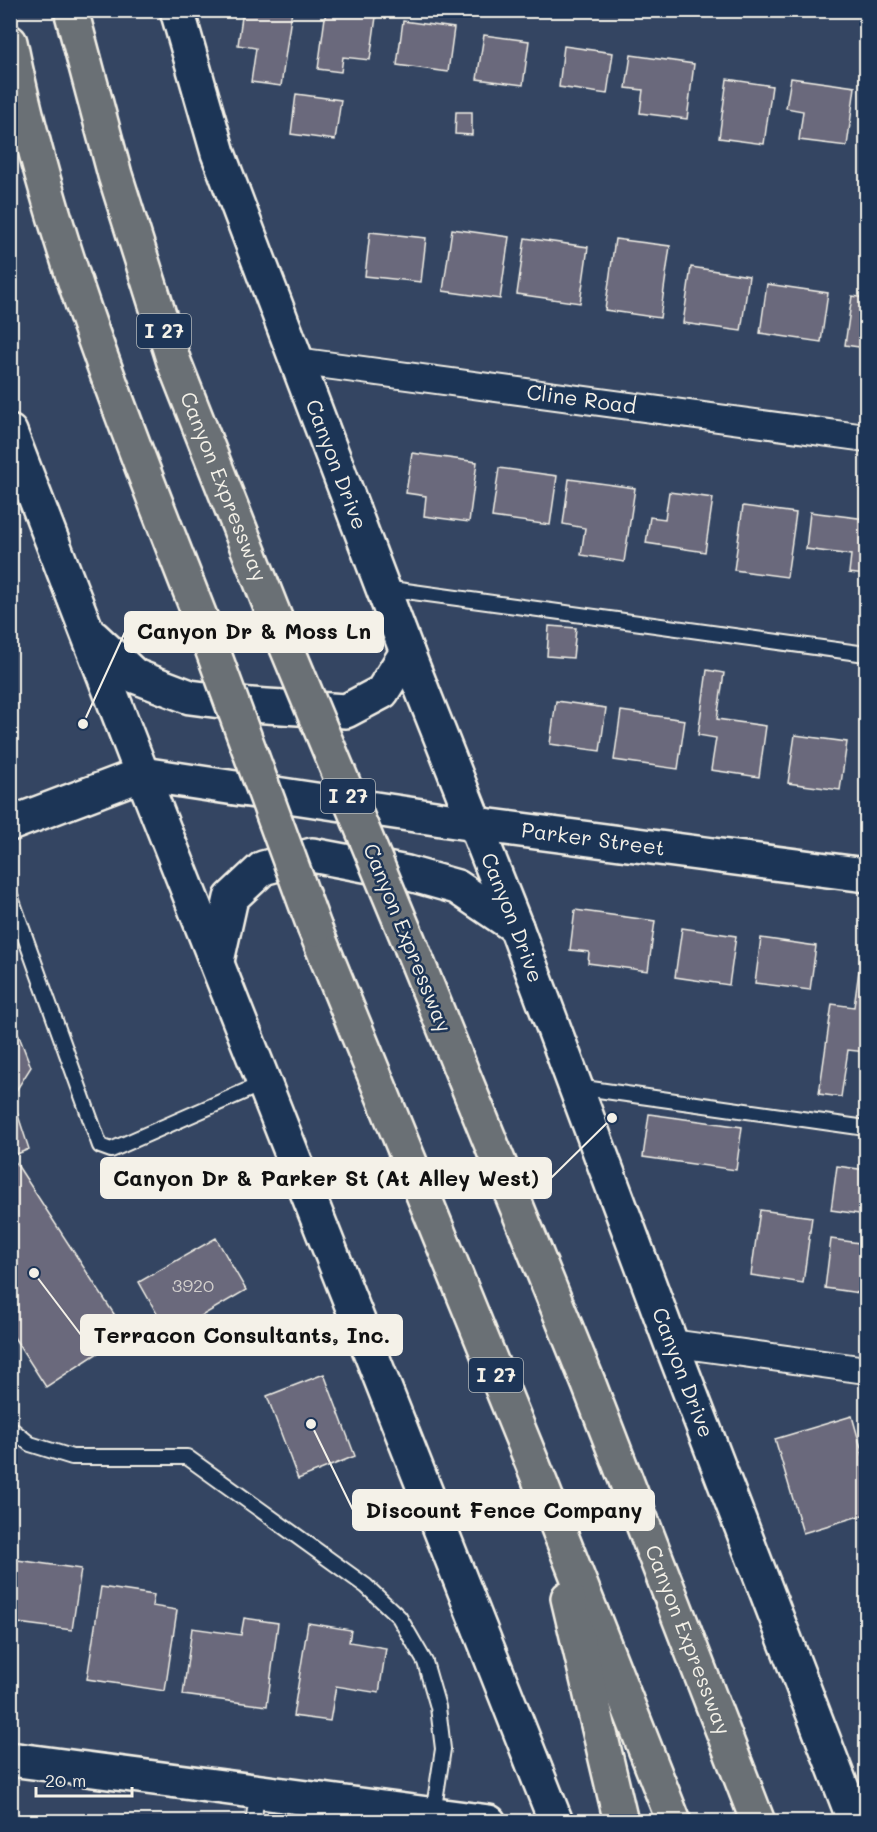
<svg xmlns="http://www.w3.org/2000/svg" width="877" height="1832" font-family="Mali,sans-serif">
<rect width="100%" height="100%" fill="#344562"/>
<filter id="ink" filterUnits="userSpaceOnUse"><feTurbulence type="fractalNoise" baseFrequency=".0167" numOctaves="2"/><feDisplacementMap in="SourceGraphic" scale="12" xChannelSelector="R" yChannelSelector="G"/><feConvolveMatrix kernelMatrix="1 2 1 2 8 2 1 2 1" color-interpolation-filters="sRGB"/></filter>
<g filter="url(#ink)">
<!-- building -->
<path fill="#6a697b" stroke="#f4f1e8" stroke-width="1.5" d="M243,10H292L281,86L251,82L256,48L238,45Z
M326,10L376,17L370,60L343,57L341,72L318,69Z
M403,21L454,28L448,72L397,65Z
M484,35L529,41L523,85L477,79Z
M564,46L613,53L607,94L559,87Z
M631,55L694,64L687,119L640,113L643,90L626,88Z
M791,78L855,87L847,146L799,140L803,111L786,108Z
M727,79L772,86L764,144L719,138Z
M296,94L341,100L335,140L291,134Z
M456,112H472V135L455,134Z
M452,229L509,237L500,299L443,291Z
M370,232L426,238L421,282L365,276Z
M525,238L588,247L580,303L517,294Z
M615,239L670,246L660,318L605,310Z
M691,267L749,276L741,331L683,323Z
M767,284L828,293L821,342L760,333Z
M852,296L866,298V348L845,345Z
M412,453L477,462L469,522L424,516L426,496L406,493Z
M499,468L557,476L550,525L492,517Z
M569,479L635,488L624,562L581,555L585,528L563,524Z
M669,492L713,498L705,552L646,543L650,517L665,519Z
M743,506L796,513L787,577L734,570Z
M810,512L866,519V575L849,573L851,555L806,549Z
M549,626L576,628L573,658L547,656Z
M707,670L724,673L717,719L766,726L759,777L711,770L716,738L698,735Z
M556,701L606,708L600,751L550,744Z
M621,711L685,720L678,769L614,760Z
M795,735L847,742L840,790L788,783Z
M575,910L655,921L648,971L588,963L589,952L570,950Z
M682,928L736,936L729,985L675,977Z
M761,938L816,946L810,990L755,983Z
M860,963L866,964V1052L848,1050L841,1097L819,1094L832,1004L854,1007Z
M10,1013L31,1067L12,1097L29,1149L10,1157Z
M649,1114L742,1127L736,1170L643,1157Z
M14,1160L127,1334L46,1387L10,1331V1162Z
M837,1166L866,1170V1215L831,1210Z
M760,1210L812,1217L803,1283L751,1275Z
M216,1238L246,1290L169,1335L139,1282Z
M831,1239L866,1244V1294L825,1288Z
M324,1374L355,1456L298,1479L267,1396Z
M852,1416L863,1455L866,1454V1514L803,1533L775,1439Z
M10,1559L81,1569L72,1630L10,1622Z
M101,1587L154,1595L152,1606L177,1610L165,1691L87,1679Z
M244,1618L278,1623L267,1706L183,1695L192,1628L241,1635Z
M308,1623L351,1630L349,1642L386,1648L379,1693L336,1686L330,1721L293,1716Z"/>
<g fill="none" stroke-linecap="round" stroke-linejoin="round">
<defs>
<path id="lane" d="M384,588L866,654
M10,895L100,1146L111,1150L264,1083
M577,1087L866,1128
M10,1428L30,1444L72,1457H187L366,1586L399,1617L425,1662L438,1707L443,1749L433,1814
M253,1822L258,1791"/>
<g id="street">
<path id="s1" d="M296,361L866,438"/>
<path d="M671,1343L866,1370"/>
</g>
<g id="secondary">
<path id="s2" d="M177,10L218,153L407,652L516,927L671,1343L855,1822"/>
<path d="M10,432L142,774L556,1822"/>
<path d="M93,637L135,676L190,697L251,705L346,711L382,692L407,652"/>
<path id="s3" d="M10,824L142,774L475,824L866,875"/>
<path d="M217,961L231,898L263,868L312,855L407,873L457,887L516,927"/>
<path d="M10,1759L489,1822"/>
</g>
<g id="highway">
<path id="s4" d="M71,10L115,175L174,362L285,643"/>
<path d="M10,42C50,243 129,434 203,624"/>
<path d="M315,929L538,1477L674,1822"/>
<path id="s5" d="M412,949L588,1382L758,1822"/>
<path d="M568,1598L621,1822"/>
</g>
</defs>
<!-- lane casing -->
<use href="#lane" stroke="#f4f1e8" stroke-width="18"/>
<!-- street casing -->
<use href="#street" stroke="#f4f1e8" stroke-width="30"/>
<!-- secondary casing -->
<use href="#secondary" stroke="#f4f1e8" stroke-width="38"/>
<!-- highway casing -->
<use href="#highway" stroke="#f4f1e8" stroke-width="38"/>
<!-- lane -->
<use href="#lane" stroke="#1d3557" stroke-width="14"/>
<!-- street -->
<use href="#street" stroke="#1d3557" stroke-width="26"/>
<!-- secondary -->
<use href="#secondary" stroke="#1d3557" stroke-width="33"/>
<!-- highway -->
<use href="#highway" stroke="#6b6f75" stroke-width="33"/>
<defs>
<path id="highway-bridge" d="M203,624L315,929
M285,643L412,949"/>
</defs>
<!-- highway-bridge casing -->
<use href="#highway-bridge" stroke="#f4f1e8" stroke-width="38" stroke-linecap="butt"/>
<!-- highway-bridge -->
<use href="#highway-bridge" stroke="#6b6f75" stroke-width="33"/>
</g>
</g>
<g text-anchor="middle" stroke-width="5" stroke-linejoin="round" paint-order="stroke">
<!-- number labels -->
<g font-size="18" fill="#d2cfcd">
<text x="193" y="1292">3920</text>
</g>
<!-- shield labels -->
<g fill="#1d3557" stroke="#b4b9bc" stroke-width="1.5">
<rect x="137" y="314" width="54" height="34" rx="4.5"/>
<rect x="321" y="779" width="54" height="34" rx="4.5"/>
<rect x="469" y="1358" width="54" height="34" rx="4.5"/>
</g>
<g font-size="20" font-weight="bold" fill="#f4f1e8">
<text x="164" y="338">I 27</text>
<text x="348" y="803">I 27</text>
<text x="496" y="1382">I 27</text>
</g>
<!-- street labels -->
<g font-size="21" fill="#f4f1e8" stroke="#1d3557">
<text dy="7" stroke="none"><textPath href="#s1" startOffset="288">Cline Road</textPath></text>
<text dy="7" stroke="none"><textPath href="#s2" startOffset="482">Canyon Drive</textPath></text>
<text dy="7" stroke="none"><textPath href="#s4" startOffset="501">Canyon Expressway</textPath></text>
<text dy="7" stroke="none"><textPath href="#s3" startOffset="597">Parker Street</textPath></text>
<text dy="7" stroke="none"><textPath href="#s2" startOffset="968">Canyon Drive</textPath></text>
<text transform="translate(407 938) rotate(68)" y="7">Canyon Expressway</text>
<text dy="7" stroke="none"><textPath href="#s2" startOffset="1454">Canyon Drive</textPath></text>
<text dy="7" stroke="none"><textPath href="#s5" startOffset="744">Canyon Expressway</textPath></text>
</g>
</g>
<!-- callouts -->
<path fill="none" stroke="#f4f1e8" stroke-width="2" d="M83 724L125 632M612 1118L551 1178M34 1273L81 1335M311 1424L353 1510"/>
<g fill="#f4f1e8" stroke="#1d3557" stroke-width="2">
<circle cx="83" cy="724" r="6"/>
<circle cx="612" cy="1118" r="6"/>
<circle cx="34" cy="1273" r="6"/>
<circle cx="311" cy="1424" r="6"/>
</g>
<g fill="#f4f1e8" stroke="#f4f1e8" stroke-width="2">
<rect x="125" y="612" width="258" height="40" rx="6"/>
<rect x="101" y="1158" width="450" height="40" rx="6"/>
<rect x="81" y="1315" width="321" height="40" rx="6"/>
<rect x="353" y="1490" width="301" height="40" rx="6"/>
</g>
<g font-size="22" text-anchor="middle" font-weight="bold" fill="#111">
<text x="254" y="639">Canyon Dr &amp; Moss Ln</text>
<text x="326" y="1186">Canyon Dr &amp; Parker St (At Alley West)</text>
<text x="242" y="1343">Terracon Consultants, Inc.</text>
<text x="504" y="1518">Discount Fence Company</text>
</g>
<!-- margin -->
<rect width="877" height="1832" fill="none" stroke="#1d3557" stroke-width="36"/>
<rect x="18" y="18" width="841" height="1796" fill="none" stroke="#f4f1e8" stroke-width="2" filter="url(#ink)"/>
<!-- scale -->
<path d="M36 1787v9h96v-9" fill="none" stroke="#f4f1e8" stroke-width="3"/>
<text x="45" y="1787" font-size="18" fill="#f4f1e8" stroke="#1d3557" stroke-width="4.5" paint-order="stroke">20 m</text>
</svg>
